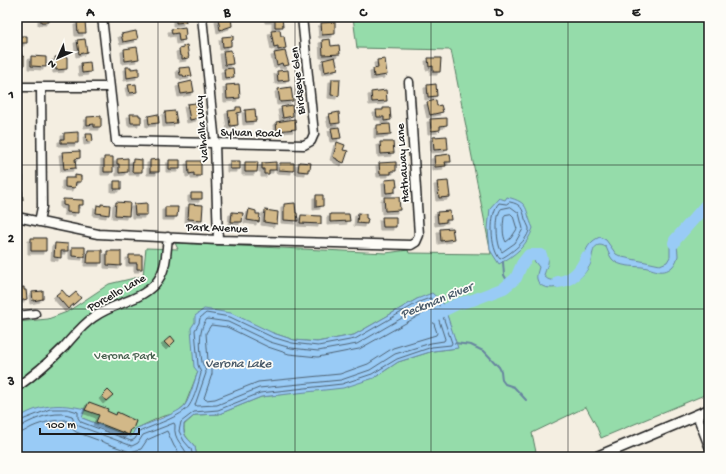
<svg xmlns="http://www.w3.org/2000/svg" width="726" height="474" font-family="'Gochi Hand',sans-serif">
<defs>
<filter id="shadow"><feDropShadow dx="-3" dy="3" stdDeviation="0" flood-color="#0004"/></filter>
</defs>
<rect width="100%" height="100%" fill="#f4eee1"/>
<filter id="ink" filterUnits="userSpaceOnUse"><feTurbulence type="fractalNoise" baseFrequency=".025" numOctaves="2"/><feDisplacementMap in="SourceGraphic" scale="8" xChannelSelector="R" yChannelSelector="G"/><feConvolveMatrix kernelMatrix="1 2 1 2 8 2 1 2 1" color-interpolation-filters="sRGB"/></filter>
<g filter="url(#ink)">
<!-- green -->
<path fill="#95dcaa" stroke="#587c63" d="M353,17H709V393L601,438L596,425L586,407L532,433L537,457H197C196,454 196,450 195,447C189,438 183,438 184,425L195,415L219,414L261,397L301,392L374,378L398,362L433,351L457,348L443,303L417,299L354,335L317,342L294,340L273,333L196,322L198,372L185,405L176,413L161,417L135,429L132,438L82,418L17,419V322L48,319L67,312L109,284L143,276L146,248L178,249L175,243L386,253L408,250L409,253L491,254L451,50L357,48Z"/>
<!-- water -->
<path fill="#99cbf6" stroke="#67859f" d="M507,197C531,203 524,209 533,228C527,246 515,255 499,264L490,250L488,229L490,208L499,198L505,200Z
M709,203V208L693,223L685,236L677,243C677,248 678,252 678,256C677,260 675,264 672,267C662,276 653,268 642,267C633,266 619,267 612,259C609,255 608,251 606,247C591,239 593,258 590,265C587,271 583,275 578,279C569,286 541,295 537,279C536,276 538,271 539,267L528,253L532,251L538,250C553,259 548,262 544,275C548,285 568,279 576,275C585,262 582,244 600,237L606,240L616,254L622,257L660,265L667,262L670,257V244L672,239L685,230L689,222L698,212Z
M432,293L443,303L458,348L433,351L398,362L374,378L343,388L261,397L219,414L195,415L184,424C182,438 189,438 195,447C196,450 196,454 197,457H17V419C38,404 60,403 85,409L82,418L131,437L135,429C146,424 180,413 185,405C190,398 194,381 198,372L194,367L191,328L195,322V316L204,309L231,313L273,333L294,340L317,342L354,335L417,299Z"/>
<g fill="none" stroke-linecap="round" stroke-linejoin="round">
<!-- shore -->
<path stroke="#4e6273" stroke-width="1" d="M510,202C521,204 523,209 525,219C526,222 528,225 529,228C530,239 509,255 500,259C490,249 489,213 499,203L506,204Z
M511,207L519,213L523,229L515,243L502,252C496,245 495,215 501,209Z
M511,214L513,216L517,229L511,238L506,242C502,235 503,225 504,217L505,215Z
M430,304L435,308L445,339L444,341L431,343L395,354L370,370L341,380L259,388L217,405L197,406L195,405L206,373C206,369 203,366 202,362C200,349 198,328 207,319L228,322L270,342L291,348L318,351L357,344L421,307Z
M428,311L430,312L437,333L436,335L393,348L368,364L340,374L258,382L215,399L206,400L204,398L212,374V368L208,361L206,333L211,325L227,327L268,347L289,354L318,357L359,349Z
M17,422L50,409H68L78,412V418L81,422L131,441L135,439L139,432C151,426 183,416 189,406C195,397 198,384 201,373L198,365L195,330L199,323L200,318L206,313L230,317L272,337L292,343L318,346L355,339L419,302L430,298L439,305L452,343L451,345L432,347L397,359L372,374L342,384L260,393L218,410L194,412L181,422L179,431L184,441L191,449L193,457
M17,427C22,427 24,424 29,422C41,416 59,411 72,416L74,422L79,426L132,446L138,443L143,435L174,423L175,425C173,441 184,444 188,457
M17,433C23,433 26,430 32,427C43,422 54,420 66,420L71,428L76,432L130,452L141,449L147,440L167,431L174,446L182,457"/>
<!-- stream -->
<path stroke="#67859f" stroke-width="2" d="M503,262L504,275L509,284
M455,343L471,345L485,352L499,367L501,371L502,380L505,384L514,387L526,400"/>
<!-- river -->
<path stroke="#99cbf6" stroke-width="12" d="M674,243L675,240L706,205L709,204
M558,282C571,281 581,271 586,258
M431,317L457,304L473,300L504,288L516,278L522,264L529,255H541L542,259"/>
</g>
<!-- building -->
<path fill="#d2b888" stroke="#1c1c1c" filter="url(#shadow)" d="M41,17H49V22H41Z
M176,17H185L186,22L176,23Z
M231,17L232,26L220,30L218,18Z
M268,17H282L283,27H275V20H268Z
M85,21L86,33H78L77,22Z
M335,22V34L322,35L321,23Z
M185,27L186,35L184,36L185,40L179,41L178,33L172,34L171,29Z
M280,30L281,36H284L286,48L278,50V46L274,47L271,31Z
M136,31L138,39L123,42L121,34Z
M20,36H27V43H20Z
M233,36V40L231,41V46L223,47L222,37Z
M85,39L87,52L79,54L77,40Z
M330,39L331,46L339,45L340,54L323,55L322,40Z
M187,45L189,58L182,59V56H180L179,49L183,48V46Z
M137,47L139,59L125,61L124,49Z
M231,50L233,64L225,65L223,51Z
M17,51H21L22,56H24V66H17Z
M285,51L289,65L283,66L282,63L277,65L274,53Z
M31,56L46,57V67L31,66Z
M55,57H67V69L56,70Z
M335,57L338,69L325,72L323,60Z
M428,58H441L440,72H433V66L429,67Z
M385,59L387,75L374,77L373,69L378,68L377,60Z
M90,62L91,72L82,73L81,63Z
M126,67H131V69L139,68V76L127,78Z
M190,67L192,76L184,77L183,75H180L179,68Z
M233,68L234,77L225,78L224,69Z
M288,70L289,80L278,81L277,71Z
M332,79H340L339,96L331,95Z
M192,81L194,92L181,94L179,84Z
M136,84L137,92L130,93L128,85Z
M239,84L240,98L227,99L226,85Z
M436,84L437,96L428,97L427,85Z
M291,87L293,101L280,102L278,89Z
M386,90L387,101L372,102L371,92Z
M436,100L437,106L441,105L443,112L430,115L427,102Z
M196,103L199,118L190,120L187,104Z
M292,105L293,116L283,118L281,107Z
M236,107H241L242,112L237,113L238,125L230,126L228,111L236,110Z
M383,108H390L391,120L384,121V117H377L376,110H383Z
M255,109L256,121L246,122L245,110Z
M175,111L177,123L166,124L165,112Z
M339,112L340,123L331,124L329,114Z
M130,114H139V116H141V123H131Z
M158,114L159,123L149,124L148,116Z
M101,116V127H94V124L87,125V117Z
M447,118V125L440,126V130L431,131L430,119Z
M295,119L296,129L277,131L276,122Z
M390,124L391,134L377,135V125Z
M339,127L341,138L333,139L331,128Z
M78,132V143H61V139H64V133Z
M86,134H92L93,141L87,142Z
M447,136L448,149L434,150L433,137Z
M337,142L345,145L343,150L348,151L344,163L337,160V159L333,157Z
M380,142H393L394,153L381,154Z
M17,148H21V161H17Z
M80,151V158L75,159L76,168L64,169L62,152Z
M450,154L451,162H445L446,166L435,167L434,156Z
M104,157H113V172H104Z
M128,158V172L119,173V164H117V159Z
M133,159L142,160V172H132Z
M159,159V172H150V160Z
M169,160H180V169H169Z
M188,161H201V176H194V173L189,174Z
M230,161H240V169H230Z
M245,162H258L257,172H245Z
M276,162V170H269V174H264V169H262V163Z
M299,162L311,163L310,169H308V172L298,171Z
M396,162V171H391V174H380L379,163Z
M280,163H294V171L279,170Z
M21,171V176H23V181H17V172Z
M75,175L81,176V182H76L75,188L65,187V178H75Z
M396,179L397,187H395V192L386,193L385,180Z
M114,181H121V189H114Z
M448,181L450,197L439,198L437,182Z
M22,191L23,200H17V192Z
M191,193H202V199H191Z
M316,195H323V206L316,207Z
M384,197H399L400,210L385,211Z
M63,199L83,200V205H78V213L67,212V206L63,205Z
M116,202L130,203L129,216L115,215Z
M147,203V215H135L134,204Z
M295,203L296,213H297L298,221L284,220V204Z
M101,204L110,205L109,215L96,213L97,205L101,206Z
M189,204L203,205L202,220L188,219Z
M165,207H178L177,217H165Z
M249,209L256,211V214H260L259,222L247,220Z
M265,210L278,212L277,224L264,222Z
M450,211L451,220H446V222L438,223L437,212Z
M232,212L243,213L242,222H231Z
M358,213L366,214V218L368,219L367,224L357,223Z
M330,214H349L350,221L330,222Z
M301,215L321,216V224L300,223Z
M382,217H396V227H383Z
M452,228L454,239L441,241L440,229Z
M31,238H46V251H31Z
M55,243L68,244V251H61V258L54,257Z
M72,247H85V257L72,256Z
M88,250H102V263H87Z
M107,251H121V266L107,265Z
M129,255H142V269H137V263H129Z
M24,287V290H26L27,299L17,302V288Z
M62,290L69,298L76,292L81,298L68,309L56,295Z
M43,291V299L33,301L32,292Z
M171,336L175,341L169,347L164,342Z
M108,390L113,395L106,401L102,396Z
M89,402L108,409L107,411L116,415L117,412L136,421L133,429H131L129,435L96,422L99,415L85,410Z"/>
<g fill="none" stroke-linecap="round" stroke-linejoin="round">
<defs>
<path id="minor" d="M102,17L116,141L304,145L311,141L314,134L302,17
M202,17L215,143L218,240
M17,87H109
M17,217L98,234L218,240L411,245L416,242L419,235L409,82
M39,222L42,207L41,87
M17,316L35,314
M17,387C34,375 49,362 64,347C73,337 82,325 94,317C113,303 138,302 155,284C167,271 166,253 168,237
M697,415L709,446"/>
<path id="major" d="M597,457L709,410"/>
</defs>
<!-- minor casing -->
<use href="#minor" stroke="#1c1c1c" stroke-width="11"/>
<!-- major casing -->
<use href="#major" stroke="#1c1c1c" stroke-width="13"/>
<!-- minor -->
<use href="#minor" stroke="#fdfcf7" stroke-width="8"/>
<!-- major -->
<use href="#major" stroke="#fdfcf7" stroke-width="10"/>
</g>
</g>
<!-- grid -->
<path fill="none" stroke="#1c1c1c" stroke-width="1" stroke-opacity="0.55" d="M158,17V457M295,17V457M431,17V457M568,17V457M17,165H709M17,309H709"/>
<g text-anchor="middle" stroke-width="3.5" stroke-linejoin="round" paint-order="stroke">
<!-- street labels -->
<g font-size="12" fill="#1c1c1c" stroke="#fdfcf7">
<text transform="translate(297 81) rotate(-96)" y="4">Birdseye Glen</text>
<text transform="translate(201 129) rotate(-95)" y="4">Valhalla Way</text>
<text transform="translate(251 132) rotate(1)" y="4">Sylvan Road</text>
<text transform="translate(402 163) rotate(-94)" y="4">Hathaway Lane</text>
<text transform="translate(217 227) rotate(2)" y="4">Park Avenue</text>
<text transform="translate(116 292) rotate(-29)" y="4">Porcello Lane</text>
</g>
<!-- park labels -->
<g font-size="12" fill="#465f4e" stroke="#fdfcf7">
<text x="125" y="359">Verona Park</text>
</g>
<!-- water labels -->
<g font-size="13" font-style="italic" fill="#485968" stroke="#fdfcf7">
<text transform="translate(436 299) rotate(-22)" y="5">Peckman River</text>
<text x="238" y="367">Verona Lake</text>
</g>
</g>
<!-- margin -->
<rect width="726" height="474" fill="none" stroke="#fdfcf7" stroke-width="44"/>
<!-- north arrow -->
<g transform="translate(58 58) rotate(225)" stroke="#fdfcf7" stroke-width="3" paint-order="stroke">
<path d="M0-3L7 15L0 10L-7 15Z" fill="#1c1c1c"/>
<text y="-6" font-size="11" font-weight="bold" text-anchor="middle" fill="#1c1c1c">N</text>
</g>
<!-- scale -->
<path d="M40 428v6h99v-6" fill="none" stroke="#1c1c1c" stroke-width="2"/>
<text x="46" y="428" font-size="12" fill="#1c1c1c" stroke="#fdfcf7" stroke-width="3" paint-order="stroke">100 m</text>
<rect x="22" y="22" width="682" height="430" fill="none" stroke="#1c1c1c" stroke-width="1.5"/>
<g font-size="13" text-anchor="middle" font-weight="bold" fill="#1c1c1c">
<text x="90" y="16">A</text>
<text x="227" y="16">B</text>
<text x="363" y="16">C</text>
<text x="499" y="16">D</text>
<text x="636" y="16">E</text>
<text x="11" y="98">1</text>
<text x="11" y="242">2</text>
<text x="11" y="385">3</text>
</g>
</svg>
